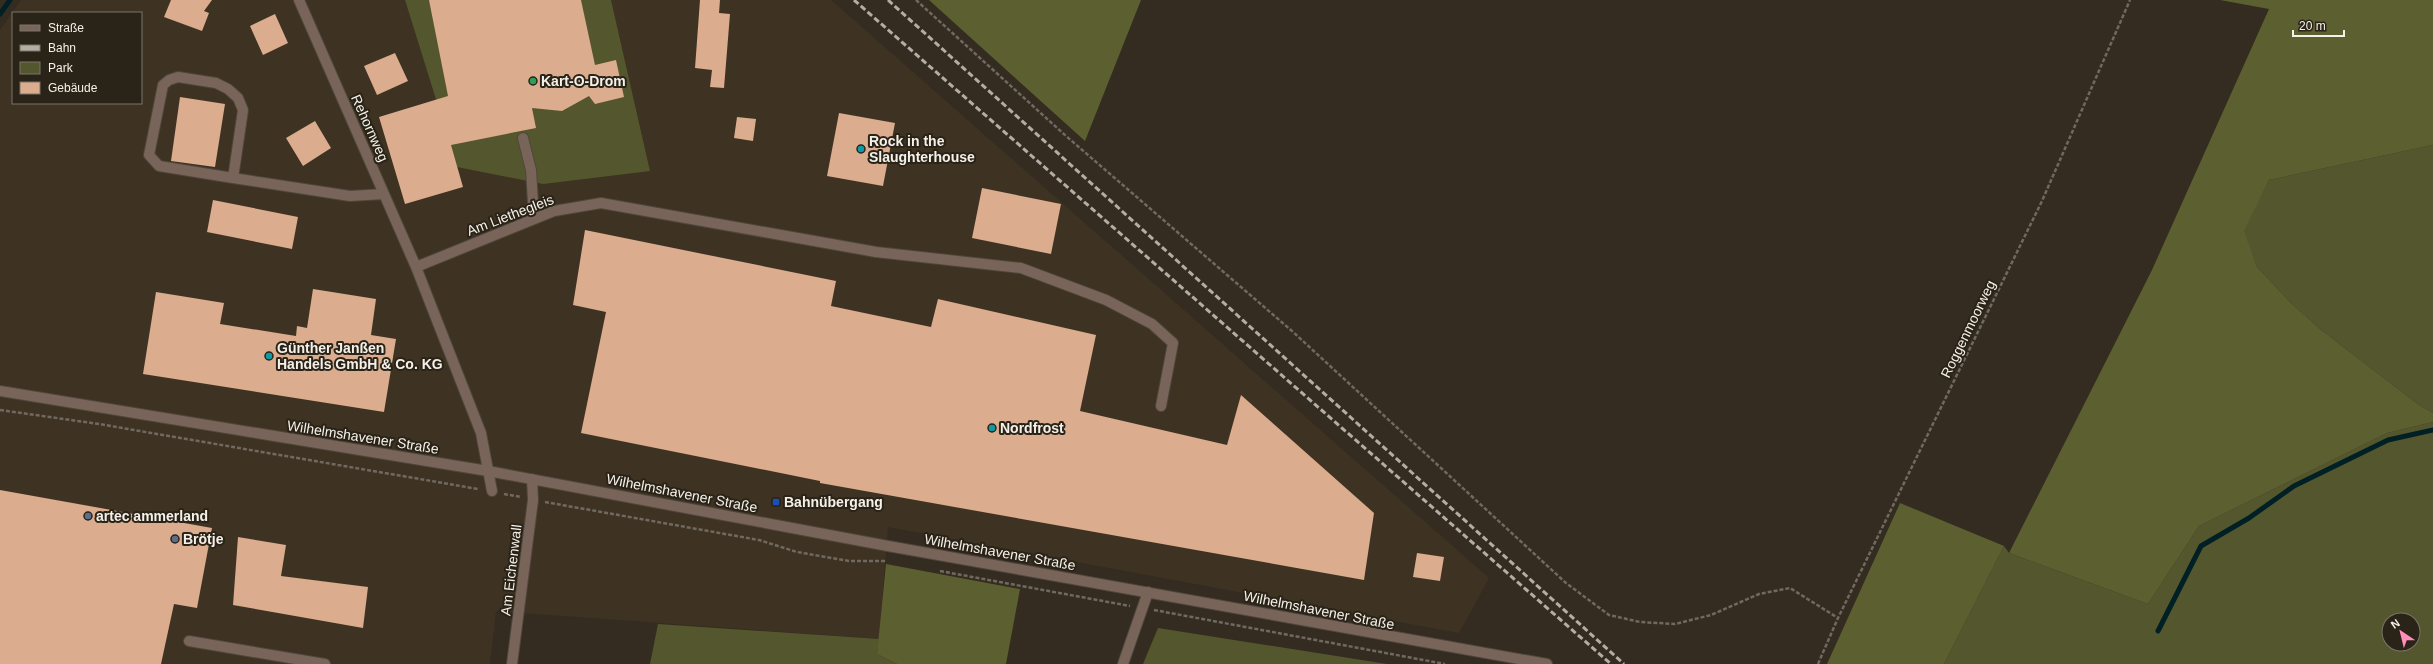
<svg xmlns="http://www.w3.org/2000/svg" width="2433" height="664" font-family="Arial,sans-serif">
<rect width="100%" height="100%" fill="#342c21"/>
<!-- built -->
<path fill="#3e3322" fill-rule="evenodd" d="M21,0H405L457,167L650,171L611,0H831L1489,578L1459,633L888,527L879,639L496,611L490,664H0V30ZM13,13H141V103H13Z"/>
<!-- green -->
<path fill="#54572d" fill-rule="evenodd" d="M405,0H611L650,171L543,184L457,167Z
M2433,145V413L2419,405L2320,329L2292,304L2257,267L2243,231L2269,180Z
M2433,422V664H1944L2004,546L2009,553L2148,604L2199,526L2387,433ZM2389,620H2413V644H2389Z
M658,624L879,639L877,654L897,664H650Z
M1158,628L1387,664H1143Z"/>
<!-- forest -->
<path fill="#5c5f2f" d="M929,0H1141L1085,141Z
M2220,0H2433V145L2269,180L2244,231L2257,267L2292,304L2320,329L2419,405L2433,413V422L2387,433L2199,526L2148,604L2009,553L2152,270L2269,9Z
M1900,503L2004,546L1944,664H1827Z
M886,564L1020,589L1006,664H897L877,654Z"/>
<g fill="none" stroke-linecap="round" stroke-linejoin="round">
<!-- stream -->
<path stroke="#002025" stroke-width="5" d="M0,14L10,0
M2158,631L2201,546L2249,518L2294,486L2388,440L2433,430"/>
</g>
<!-- building -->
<path fill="#dbac8e" d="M171,0H212L204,11L209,13L202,31L164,17Z
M429,0H581L595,65L616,60L624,97L595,104L589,96L562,111L532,108L536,128L451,145L463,187L405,204L379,117L448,96Z
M700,0H720L719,13L730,14L724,88L710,87L712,70L695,68Z
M275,14L288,43L263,55L250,26Z
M395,53L408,81L377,95L364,66Z
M180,97L225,104L215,167L171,161Z
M839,113L895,123L883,186L827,176Z
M737,117L756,119L753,141L734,138Z
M315,121L331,148L303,166L286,138Z
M982,188L1061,204L1051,254L972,238Z
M213,200L298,217L292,249L207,232Z
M585,230L836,281L831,306L931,327L938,299L1096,335L1080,411L1227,445L1241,395L1374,513L1364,580L820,483V481L581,433L606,312L573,305Z
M313,289L376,299L371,335L396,339L384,412L143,374L156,292L224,303L220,324L296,336L297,326L307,328Z
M0,490L212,528L197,608L174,604L161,664H0Z
M238,537L286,545L281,576L368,587L363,628L233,605Z
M1417,553L1444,557L1440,581L1413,577Z"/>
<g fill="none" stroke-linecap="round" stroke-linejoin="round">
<defs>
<path id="minor" d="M299,0L416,267
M523,138L531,170L534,219
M233,178L159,166L149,155L163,85L169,80L178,77L216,83L228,89L238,98L243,110L233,178L350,196L384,194
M0,391L488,471L888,546L1547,664
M492,491L481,433L416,267L554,211L601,203L876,252L1021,268L1106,300L1152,324L1173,343L1161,406
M189,641L325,664
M512,664L533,500L532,479
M1123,664L1148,592"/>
</defs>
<!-- minor casing -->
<use href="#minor" stroke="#4f473d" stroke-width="12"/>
<!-- path -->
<path stroke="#70695f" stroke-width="2.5" stroke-dasharray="4 2" stroke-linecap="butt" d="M916,0L1066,136L1292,331L1566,583L1609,615L1640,622L1675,624L1711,615L1759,594L1790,588L1838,618
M0,410L99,424L478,489
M504,494L521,497
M545,502L759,540L797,552L849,561H886
M940,571L1130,606
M1154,610L1445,664
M1818,664L1838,618L2042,201L2130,0"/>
<!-- minor -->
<use href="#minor" stroke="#796459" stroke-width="10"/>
<!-- rail -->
<path stroke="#b3ada4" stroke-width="3" stroke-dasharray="6 3" stroke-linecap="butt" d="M854,0L1611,664
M888,0L1624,664"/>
</g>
<!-- markers -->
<circle fill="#2e9e5b" stroke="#2a2318" stroke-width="1.5" cx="533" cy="81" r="4"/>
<g fill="#0f9aa8" stroke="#2a2318" stroke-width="1.5">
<circle cx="861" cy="149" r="4"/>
<circle cx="269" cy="356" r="4"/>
<circle cx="992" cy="428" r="4"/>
</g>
<rect fill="#1a4fb4" stroke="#2a2318" stroke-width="1.5" x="772" y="498" width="8" height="8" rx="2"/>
<g fill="#5c6f8a" stroke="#2a2318" stroke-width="1.5">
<circle cx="88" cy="516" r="4"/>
<circle cx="175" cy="539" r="4"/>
</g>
<g text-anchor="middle" stroke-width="4" stroke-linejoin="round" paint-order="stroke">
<!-- poi labels -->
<g font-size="14" font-weight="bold" fill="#f5f0e8" stroke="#2a2318" text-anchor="start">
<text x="541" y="86">Kart-O-Drom</text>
<text x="869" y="146">Rock in the<tspan x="869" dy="16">Slaughterhouse</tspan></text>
<text x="277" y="353">Günther Janßen<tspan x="277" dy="16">Handels GmbH &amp; Co. KG</tspan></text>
<text x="1000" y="433">Nordfrost</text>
<text x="784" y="507">Bahnübergang</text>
<text x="96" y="521">artec ammerland</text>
<text x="183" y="544">Brötje</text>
</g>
<!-- street labels -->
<g font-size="14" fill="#f5f0e8" stroke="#2a2318">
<text transform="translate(370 128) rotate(66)" y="5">Rehornweg</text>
<text transform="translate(510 215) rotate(-21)" y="5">Am Liethegleis</text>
<text transform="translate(1968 329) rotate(-64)" y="5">Roggenmoorweg</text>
<text transform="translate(363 437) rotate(9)" y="5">Wilhelmshavener Straße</text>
<text transform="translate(682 493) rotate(11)" y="5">Wilhelmshavener Straße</text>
<text transform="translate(1000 552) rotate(10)" y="5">Wilhelmshavener Straße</text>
<text transform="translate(511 570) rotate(-83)" y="5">Am Eichenwall</text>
<text transform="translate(1319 610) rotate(11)" y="5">Wilhelmshavener Straße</text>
</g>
</g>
<!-- legend -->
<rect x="12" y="12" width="130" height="92" fill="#2a2318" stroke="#7b756b"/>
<rect x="20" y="25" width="20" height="6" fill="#796459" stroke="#7b756b"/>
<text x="48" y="32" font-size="12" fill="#f5f0e8">Straße</text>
<rect x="20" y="45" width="20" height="6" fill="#b3ada4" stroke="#7b756b"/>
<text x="48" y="52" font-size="12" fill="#f5f0e8">Bahn</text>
<rect x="20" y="62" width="20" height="12" fill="#54572d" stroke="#7b756b"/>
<text x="48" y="72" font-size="12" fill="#f5f0e8">Park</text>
<rect x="20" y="82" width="20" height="12" fill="#dbac8e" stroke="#7b756b"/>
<text x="48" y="92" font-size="12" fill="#f5f0e8">Gebäude</text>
<!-- north arrow -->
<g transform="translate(2401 632) rotate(325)"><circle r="19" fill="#2a2318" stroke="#7b756b"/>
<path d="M0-3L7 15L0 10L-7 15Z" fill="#ff8eba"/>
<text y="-6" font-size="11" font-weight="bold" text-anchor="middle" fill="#f5f0e8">N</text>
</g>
<!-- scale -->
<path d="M2293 30v6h51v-6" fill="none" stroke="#f5f0e8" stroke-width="2"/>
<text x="2299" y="30" font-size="12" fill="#f5f0e8" stroke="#2a2318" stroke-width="3" paint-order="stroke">20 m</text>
</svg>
